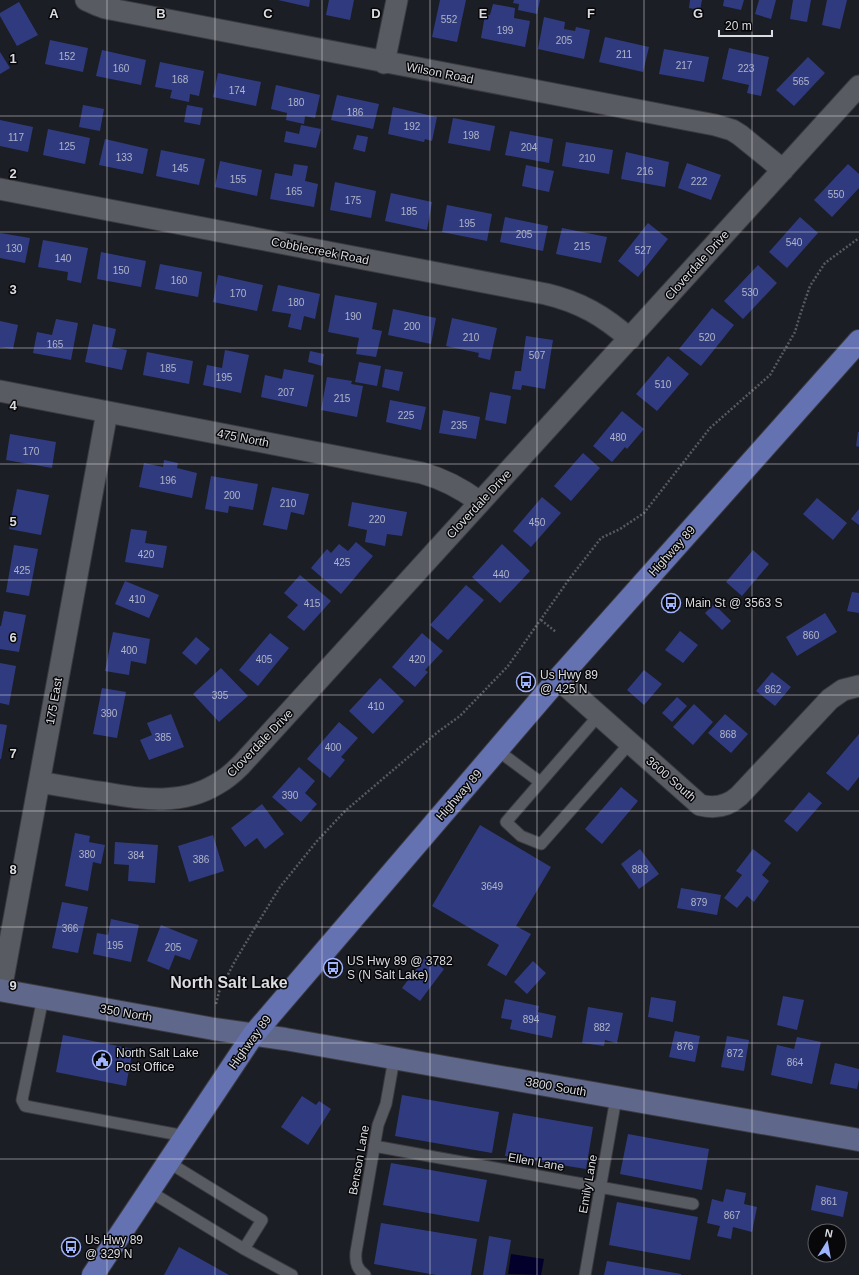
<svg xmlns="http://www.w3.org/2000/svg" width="859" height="1275" font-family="Helvetica,sans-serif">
<rect width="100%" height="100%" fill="#1c1e25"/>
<!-- water -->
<path fill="#03002b" d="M511,1254L544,1259L541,1275L508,1274Z"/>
<!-- building -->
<path fill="#303b7f" d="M278,0H310L309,7Z
M329,0H354L350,20L326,15Z
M440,0H466L457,42L432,37Z
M514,0H540L537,14L518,10L519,4L513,3Z
M690,0H702L700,10L689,8Z
M724,0H744L741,10L723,6Z
M759,0H776L771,19L755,14Z
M793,0H811L807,22L790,19Z
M827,0H847L840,29L822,25Z
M19,2L38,35L17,46L0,16V13Z
M493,4L515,8L514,18L530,21L525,47L481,38L485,15H490Z
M544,17L565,22L564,29L575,31L576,27L590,30L584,59L538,49Z
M605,37L649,47L643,72L599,62Z
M50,40L88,48L83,72L45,64Z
M729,48L769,57L761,96L747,93L749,85L722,79Z
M664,49L709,57L704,82L659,74Z
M102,50L146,60L141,85L96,76Z
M0,52L10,68L0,74Z
M808,57L825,73L794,106L776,90Z
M160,62L204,71L199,96L190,94L189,102L170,98L172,90L155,87Z
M218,73L261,82L256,106L213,97Z
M276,85L320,95L315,118L305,116L304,124L286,120L287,113L271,109Z
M337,95L379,104L373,129L331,120Z
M83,105L104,109L100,131L79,127Z
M187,105L203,108L200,125L184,122Z
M393,107L437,117L432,141L425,139L424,142L388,134Z
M453,118L495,126L490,151L448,143Z
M0,120L33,127L28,152L0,146Z
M301,125L321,129L316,148L284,142L286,131L299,134Z
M48,129L90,138L85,164L43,155Z
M510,131L553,139L549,163L505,155Z
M357,135L368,137L365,152L353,149Z
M105,139L148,149L143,174L99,165Z
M566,142L613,150L609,174L562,166Z
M161,150L205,159L199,185L156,176Z
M626,152L669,162L665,187L621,179Z
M220,161L262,170L257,196L215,187Z
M687,163L721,175L711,200L678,188Z
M294,164L308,166L305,181L318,184L314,207L270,199L275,173L292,176Z
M848,164L859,174V188L832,217L814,200Z
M526,165L554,171L549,192L522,186Z
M335,182L376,191L371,218L330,210Z
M391,193L432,202L427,230L385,221Z
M447,205L492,214L487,241L442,232Z
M505,217L548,226L543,251L500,242Z
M800,217L818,233L787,268L769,252Z
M648,223L668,239L638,277L618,261Z
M562,228L607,237L601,263L556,254Z
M0,233L30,238L25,263L0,258Z
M43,240L88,248L81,283L67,280L68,272L38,267Z
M101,252L146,261L141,287L97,279Z
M160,264L202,272L198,297L155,289Z
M758,265L777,283L743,319L724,301Z
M218,275L263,285L257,311L213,302Z
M278,285L320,294L315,319L304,316L301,330L288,327L291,314L272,311Z
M335,295L377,303L372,329L382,331L376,357L356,354L359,338L328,332Z
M712,308L734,325L701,366L679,349Z
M393,309L436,318L431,344L388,335Z
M452,318L497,328L490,360L478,357L479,353L446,346Z
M56,319L78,323L71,360L33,353L37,332L52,335Z
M0,321L18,325L13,349L0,347Z
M93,324L116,329L112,347L127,350L122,370L85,362Z
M526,336L553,340L545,389L522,385L521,390L512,389L515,371H521Z
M225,350L249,355L241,393L203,385L207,365L222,368Z
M310,351L324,354L322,366L308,362Z
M147,352L193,361L189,384L143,375Z
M668,356L689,374L657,411L636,394Z
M359,362L381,366L377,386L355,382Z
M284,369L314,375L307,407L261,397L265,375L282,379Z
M385,369L403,372L399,391L382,387Z
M327,377L352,381L351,384L363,386L357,417L321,410Z
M490,392L511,396L506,424L485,420Z
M390,400L426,407L421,430L386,422Z
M443,410L480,417L476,439L439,433Z
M622,411L644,429L627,449L625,447L612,462L593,446Z
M858,432H859V447L856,446Z
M10,434L56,442L52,468L6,460Z
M583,453L600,468L571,501L554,486Z
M164,460L178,463L177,468L197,473L192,498L139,487L144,463L163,467Z
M211,476L258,484L253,510L229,506L228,513L205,509Z
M272,487L309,494L304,515L291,512L287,530L263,525Z
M17,489L49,495L41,535L9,529Z
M542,497L561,513L531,547L513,531Z
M817,498L847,523L833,540L803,514Z
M352,502L407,512L402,536L387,534L385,546L365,542L367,530L348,526Z
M859,509V525L851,519Z
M131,529L147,531L145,543L167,546L163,568L125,562Z
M356,542L373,556L341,594L311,568L327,549L331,553L339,544L348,551Z
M502,544L530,571L500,603L472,577Z
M14,545L38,549L29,596L6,592Z
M753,550L769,564L742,596L726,582Z
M300,575L331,601L304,631L287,617L298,605L284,593Z
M125,581L159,595L149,618L115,604Z
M466,585L484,600L448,640L430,625Z
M852,592L859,593V613L847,611Z
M714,604L731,621L722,630L705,613Z
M4,611L26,615L19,652L0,649V626H1Z
M825,613L837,632L797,656L786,637Z
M680,631L698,645L683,663L665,650Z
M113,632L150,639L146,664L131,661L129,675L105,671Z
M270,633L289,648L258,686L239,670Z
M422,633L443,651L425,670L428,672L415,687L392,667Z
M196,637L210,649L196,665L182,653Z
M0,663L16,666L9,705L0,703Z
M221,668L248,696L219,722L193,694Z
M644,670L662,684L644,705L627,690Z
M772,672L791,687L775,706L756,691Z
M380,678L404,701L373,734L349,711Z
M102,688L126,692L117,738L93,734Z
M677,697L687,706L672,722L662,713Z
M694,704L713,722L693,745L673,727Z
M171,714L184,747L149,760L140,740L152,735L147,723Z
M725,714L748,734L731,753L708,733Z
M339,722L358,738L341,757L345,760L330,778L307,759Z
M0,724L7,725L1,759H0Z
M859,734V777L848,791L826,773Z
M299,767L315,781L305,793L317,804L301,822L272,797Z
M621,787L638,801L602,844L585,829Z
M809,792L822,803L797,832L784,821Z
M262,804L284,834L265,849L257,838L245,847L231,828Z
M480,825L551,867L516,926L531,934L506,976L487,965L499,945L432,906Z
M75,833L90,836L89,842L105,845L101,864L93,862L88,891L65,886Z
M213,835L224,871L189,882L178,846Z
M115,842L158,845L155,883L128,881L129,865L114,864Z
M640,849L659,874L639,889L621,864Z
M753,849L771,863L762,875L769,881L754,902L747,896L737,908L724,898L742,875L736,871Z
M681,888L721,895L717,915L677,908Z
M62,902L88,907L78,953L52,948Z
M111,919L139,925L131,962L93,954L97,933L108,935Z
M161,925L198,940L190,960L175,955L169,970L147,961Z
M426,956L444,969L420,1001L402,988Z
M533,961L546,973L527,994L514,982Z
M783,996L804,1000L797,1030L777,1025Z
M651,997L676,1001L673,1022L648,1017Z
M505,999L539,1006L538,1012L556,1016L552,1038L510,1029L512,1020L501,1018Z
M588,1007L623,1013L617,1043L605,1040L604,1046L582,1043Z
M675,1031L700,1036L695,1062L669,1057Z
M63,1035L133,1049L126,1086L56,1072Z
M727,1036L749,1040L744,1071L721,1067Z
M797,1037L821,1042L812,1084L771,1075L777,1045L794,1049Z
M835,1063L859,1069V1079L857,1089L830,1084Z
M402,1095L499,1112L492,1153L395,1136Z
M302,1096L316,1105L319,1101L331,1109L308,1145L281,1127Z
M513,1113L593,1127L586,1169L505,1156Z
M628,1134L709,1149L702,1190L620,1174Z
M391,1163L487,1180L479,1222L383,1205Z
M816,1185L848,1192L843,1217L811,1210Z
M726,1189L746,1193L744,1204L757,1207L752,1232L733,1227L731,1239L717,1236L720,1226L707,1223L712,1199L723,1202Z
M617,1202L698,1217L690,1260L609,1245Z
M381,1223L477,1239L471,1275H436L374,1264Z
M489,1236L511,1240L505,1275H483Z
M179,1247L229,1275H164Z
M607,1261L681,1274V1275H604Z"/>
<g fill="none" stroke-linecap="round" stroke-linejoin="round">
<defs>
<path id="lane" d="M599,715L506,822L521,836L541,844L630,743
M497,750L540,782
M43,998L22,1100L25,1106L185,1136
M374,1146L693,1204
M168,1162L262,1220L244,1249
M149,1191L244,1249L292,1275
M365,1275C357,1269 355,1263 356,1252L378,1125L386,1104L394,1059
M585,1275L616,1098"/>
<path id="street" d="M86,0L97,5L105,8L715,125L732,130L740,135L783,170
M384,63L397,0
M0,189L546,294C580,302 604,316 630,339
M0,391L422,473C444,479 462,489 480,502
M558,679L700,805C715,809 728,806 739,796L830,699L843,690L859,686
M40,782C62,786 84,790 106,793C144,800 183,805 217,784C226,779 234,772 241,765L859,86
M1,990L107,412"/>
<path id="secondary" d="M0,990L214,1029L285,1039L859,1140"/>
<path id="primary" d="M93,1275L253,1035L558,679L859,341"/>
</defs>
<!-- lane casing -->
<use href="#lane" stroke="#3a3b40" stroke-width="13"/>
<!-- street casing -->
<use href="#street" stroke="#3a3b40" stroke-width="23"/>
<!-- secondary casing -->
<use href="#secondary" stroke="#3a3b40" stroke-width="24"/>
<!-- primary casing -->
<use href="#primary" stroke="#3a3b40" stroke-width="24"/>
<!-- path -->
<path stroke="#585a60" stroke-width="2.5" stroke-dasharray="2 2" stroke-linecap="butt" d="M541,620L556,632
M216,1004L219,992L235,961L259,921L280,887L317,841L345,811L439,731L460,716L508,666L570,578L601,538L620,529L644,513L710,428L770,375L795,332L800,315L810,286L825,263L859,238"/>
<!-- lane -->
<use href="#lane" stroke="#595b63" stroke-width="11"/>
<!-- street -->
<use href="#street" stroke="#595b63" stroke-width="21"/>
<!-- secondary -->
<use href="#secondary" stroke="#5f678a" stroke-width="22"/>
<!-- primary -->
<use href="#primary" stroke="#6572b2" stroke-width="22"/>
</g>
<!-- grid -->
<path fill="none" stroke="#dadce0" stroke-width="1" stroke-opacity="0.55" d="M107,0V1275M215,0V1275M322,0V1275M430,0V1275M537,0V1275M644,0V1275M752,0V1275M0,116H859M0,232H859M0,348H859M0,464H859M0,580H859M0,695H859M0,811H859M0,927H859M0,1043H859M0,1159H859"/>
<!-- icons -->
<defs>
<symbol id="bus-ring" viewBox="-11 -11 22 22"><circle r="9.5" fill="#08080b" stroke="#a0b3fd" stroke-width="1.5"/><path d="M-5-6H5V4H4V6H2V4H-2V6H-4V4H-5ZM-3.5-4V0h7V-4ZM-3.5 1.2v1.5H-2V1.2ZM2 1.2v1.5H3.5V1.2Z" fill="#a0b3fd"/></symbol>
<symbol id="civic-ring" viewBox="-11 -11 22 22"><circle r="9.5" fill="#08080b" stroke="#a0b3fd" stroke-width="1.5"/><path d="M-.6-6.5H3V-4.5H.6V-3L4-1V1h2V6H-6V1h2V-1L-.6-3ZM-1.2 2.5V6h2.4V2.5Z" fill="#a0b3fd"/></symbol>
</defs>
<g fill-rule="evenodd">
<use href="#bus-ring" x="660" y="592" width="22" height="22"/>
<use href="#bus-ring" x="515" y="671" width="22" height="22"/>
<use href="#bus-ring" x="322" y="957" width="22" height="22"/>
<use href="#civic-ring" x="91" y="1049" width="22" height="22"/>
<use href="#bus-ring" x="60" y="1236" width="22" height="22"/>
</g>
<g text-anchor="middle" stroke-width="3" stroke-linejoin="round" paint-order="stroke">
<!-- number labels -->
<g font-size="10" fill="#b0b4c8">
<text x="449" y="23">552</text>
<text x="505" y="34">199</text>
<text x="564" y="44">205</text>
<text x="624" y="58">211</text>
<text x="67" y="60">152</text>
<text x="684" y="69">217</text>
<text x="121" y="72">160</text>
<text x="746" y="72">223</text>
<text x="180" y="83">168</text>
<text x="801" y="85">565</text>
<text x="237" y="94">174</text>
<text x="296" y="106">180</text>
<text x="355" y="116">186</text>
<text x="412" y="130">192</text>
<text x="471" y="139">198</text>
<text x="16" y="141">117</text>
<text x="67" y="150">125</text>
<text x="529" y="151">204</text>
<text x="124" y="161">133</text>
<text x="587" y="162">210</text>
<text x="180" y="172">145</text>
<text x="645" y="175">216</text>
<text x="238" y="183">155</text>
<text x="699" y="185">222</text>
<text x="294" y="195">165</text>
<text x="836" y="198">550</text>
<text x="353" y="204">175</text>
<text x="409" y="215">185</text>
<text x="467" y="227">195</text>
<text x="524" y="238">205</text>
<text x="794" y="246">540</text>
<text x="582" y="250">215</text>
<text x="14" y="252">130</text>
<text x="643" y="254">527</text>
<text x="63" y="262">140</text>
<text x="121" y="274">150</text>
<text x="179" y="284">160</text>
<text x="750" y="296">530</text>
<text x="238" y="297">170</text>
<text x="296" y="306">180</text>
<text x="353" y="320">190</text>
<text x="412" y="330">200</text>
<text x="471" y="341">210</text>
<text x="707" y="341">520</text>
<text x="55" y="348">165</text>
<text x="537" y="359">507</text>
<text x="168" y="372">185</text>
<text x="224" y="381">195</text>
<text x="663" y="388">510</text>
<text x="286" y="396">207</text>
<text x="342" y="402">215</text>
<text x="406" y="419">225</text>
<text x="459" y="429">235</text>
<text x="618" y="441">480</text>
<text x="31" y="455">170</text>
<text x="168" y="484">196</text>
<text x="232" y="499">200</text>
<text x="288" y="507">210</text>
<text x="377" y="523">220</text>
<text x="537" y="526">450</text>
<text x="146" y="558">420</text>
<text x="342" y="566">425</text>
<text x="22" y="574">425</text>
<text x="501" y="578">440</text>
<text x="137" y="603">410</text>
<text x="312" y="607">415</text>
<text x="811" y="639">860</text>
<text x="129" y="654">400</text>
<text x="264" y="663">405</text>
<text x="417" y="663">420</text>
<text x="773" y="693">862</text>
<text x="220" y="699">395</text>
<text x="376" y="710">410</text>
<text x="109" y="717">390</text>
<text x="728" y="738">868</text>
<text x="163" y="741">385</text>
<text x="333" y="751">400</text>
<text x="290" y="799">390</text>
<text x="87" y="858">380</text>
<text x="136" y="859">384</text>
<text x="201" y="863">386</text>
<text x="640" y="873">883</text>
<text x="492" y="890">3649</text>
<text x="699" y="906">879</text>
<text x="70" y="932">366</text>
<text x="115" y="949">195</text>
<text x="173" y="951">205</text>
<text x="531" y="1023">894</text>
<text x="602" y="1031">882</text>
<text x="685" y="1050">876</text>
<text x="735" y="1057">872</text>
<text x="795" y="1066">864</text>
<text x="829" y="1205">861</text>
<text x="732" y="1219">867</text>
</g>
<!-- street labels -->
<g font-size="12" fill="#dadce0" stroke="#08080b">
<text transform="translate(440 73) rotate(11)" y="4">Wilson Road</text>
<text transform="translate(320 251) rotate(11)" y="4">Cobblecreek Road</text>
<text transform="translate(697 265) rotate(-48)" y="4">Cloverdale Drive</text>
<text transform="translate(243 438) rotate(11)" y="4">475 North</text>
<text transform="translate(479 504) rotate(-47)" y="4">Cloverdale Drive</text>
<text transform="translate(672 551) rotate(-48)" y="4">Highway 89</text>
<text transform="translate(54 701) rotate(-80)" y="4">175 East</text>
<text transform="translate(260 743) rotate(-46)" y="4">Cloverdale Drive</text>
<text transform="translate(671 779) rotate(41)" y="4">3600 South</text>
<text transform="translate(459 795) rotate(-49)" y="4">Highway 89</text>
<text transform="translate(126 1013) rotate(10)" y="4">350 North</text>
<text transform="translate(250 1042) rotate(-54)" y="4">Highway 89</text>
<text transform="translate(556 1087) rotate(10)" y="4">3800 South</text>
<text transform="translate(359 1160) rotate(-80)" y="4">Benson Lane</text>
<text transform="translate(536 1162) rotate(10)" y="4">Ellen Lane</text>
<text transform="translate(588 1184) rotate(-80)" y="4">Emily Lane</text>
</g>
<!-- poi labels -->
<g font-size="12" fill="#dadce0" stroke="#08080b" text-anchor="start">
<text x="685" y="607">Main St @ 3563 S</text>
<text x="540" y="679">Us Hwy 89<tspan x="540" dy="14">@ 425 N</tspan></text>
<text x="347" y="965">US Hwy 89 @ 3782<tspan x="347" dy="14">S (N Salt Lake)</tspan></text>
<text x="116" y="1057">North Salt Lake<tspan x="116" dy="14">Post Office</tspan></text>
<text x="85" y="1244">Us Hwy 89<tspan x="85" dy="14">@ 329 N</tspan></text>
</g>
<!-- district labels -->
<g font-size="16" font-weight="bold" fill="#dadce0" stroke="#08080b">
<text x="229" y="988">North Salt Lake</text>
</g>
</g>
<g font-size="13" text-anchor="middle" font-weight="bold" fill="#dadce0" stroke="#08080b" stroke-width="3" stroke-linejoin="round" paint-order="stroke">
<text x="54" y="18">A</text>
<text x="161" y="18">B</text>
<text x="268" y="18">C</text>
<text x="376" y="18">D</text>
<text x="483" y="18">E</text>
<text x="591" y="18">F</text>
<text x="698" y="18">G</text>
<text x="13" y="63">1</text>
<text x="13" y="178">2</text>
<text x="13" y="294">3</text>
<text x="13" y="410">4</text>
<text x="13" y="526">5</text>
<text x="13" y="642">6</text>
<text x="13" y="758">7</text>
<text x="13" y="874">8</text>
<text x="13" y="990">9</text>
</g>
<!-- north arrow -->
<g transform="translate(827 1243) rotate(11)"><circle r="19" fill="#08080b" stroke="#5c5d60"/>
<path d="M0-3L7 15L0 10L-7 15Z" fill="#a0b3fd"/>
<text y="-6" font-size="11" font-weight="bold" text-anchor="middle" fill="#dadce0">N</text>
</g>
<!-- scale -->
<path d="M719 30v6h53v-6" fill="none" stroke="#dadce0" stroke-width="2"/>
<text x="725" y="30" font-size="12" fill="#dadce0" stroke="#08080b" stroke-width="3" paint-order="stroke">20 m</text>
</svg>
